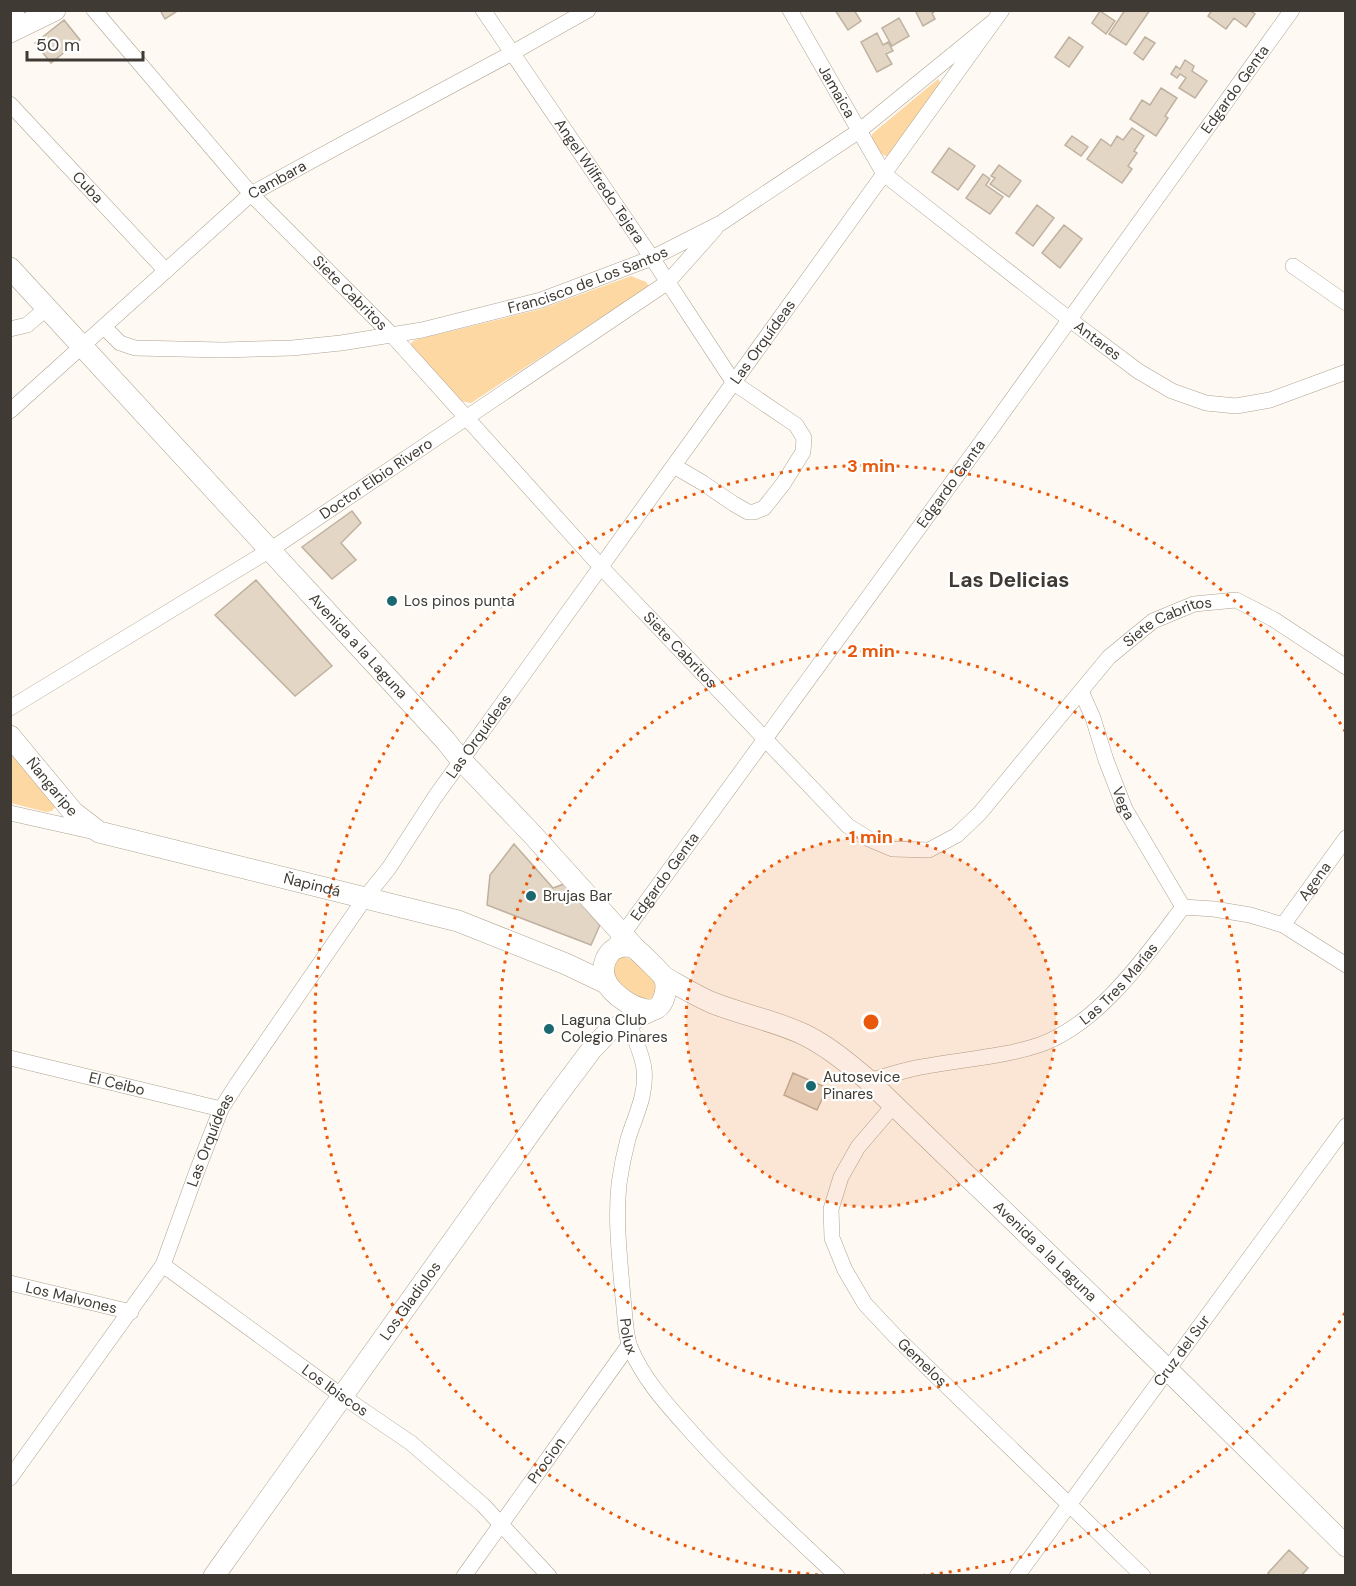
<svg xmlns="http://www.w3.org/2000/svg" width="1356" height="1586" font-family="'DM Sans',sans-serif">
<rect width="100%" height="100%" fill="#fef9f2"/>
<!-- green -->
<path fill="#fed8a3" d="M938,79L941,84L890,154L886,156C879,154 871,142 872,134Z
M631,276L646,282L649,286L471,403L461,401L410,346L412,342L415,340L541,309Z
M10,750L54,803L55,807L52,811L46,812L11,803Z
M624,956L637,963L654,977L656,994L650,999C631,999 625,988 612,976L614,958Z"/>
<!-- building -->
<path fill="#e3d6c5" stroke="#beb1a0" stroke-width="1.5" d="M160,10H179L165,19Z
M835,10H854L861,21L848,30Z
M915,10H937L932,13L935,19L923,26Z
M1125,10H1150L1126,45L1109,34Z
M1212,10H1249L1255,14L1246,27L1234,18L1226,29L1208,16Z
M1100,11L1115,21L1106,34L1092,23Z
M899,18L909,36L892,46L882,28Z
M64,20L80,40L51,63L35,43Z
M877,33L883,45L888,42L893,51L886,54L892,64L877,72L861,42Z
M1069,37L1083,47L1069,67L1055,57Z
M1145,37L1155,43L1143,60L1134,53Z
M1185,60L1194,66L1192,71L1207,81L1195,98L1179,88L1186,78L1180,74L1177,78L1171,74L1176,66L1180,69Z
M1161,88L1177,98L1165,116L1168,118L1156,136L1130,119L1142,100L1150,105Z
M1132,128L1144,136L1134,151L1137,153L1128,166L1132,169L1122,183L1087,159L1101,139L1111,146L1117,136L1123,140Z
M1072,136L1088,147L1081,156L1065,145Z
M949,148L975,166L958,190L932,172Z
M999,165L1021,181L1009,197L990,184L995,178L991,176Z
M983,174L990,179L986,185L1003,197L990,214L966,198Z
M1037,205L1054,218L1033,246L1016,233Z
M1064,225L1082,239L1060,268L1042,253Z
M352,511L361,523L341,543L356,560L332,579L302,547Z
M256,580L332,666L295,696L215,615Z
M514,844L553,888L564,884L600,925L591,945L487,905L490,875Z
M793,1073L827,1088L817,1110L784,1095Z
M1289,1550L1308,1568L1301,1576H1271L1268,1573Z"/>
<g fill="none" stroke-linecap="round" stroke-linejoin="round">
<defs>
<g id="street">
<path id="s1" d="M94,10L251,194L391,334L601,567L848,826L869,839L893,849L929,850L957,835L980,813L1109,657L1153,621L1194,604L1236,600L1273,619L1346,667"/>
<path id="s2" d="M483,10L652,258L734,383L796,425L804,438L803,452L783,484L764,508L754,512H748L734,504L703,483L674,466"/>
<path id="s3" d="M790,10L884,174L1069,319L1138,371L1172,391L1206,403L1236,406L1270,400L1346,372"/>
<path id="s4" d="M10,104L166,271"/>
<path d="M1293,266L1346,303"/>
<path id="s5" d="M104,327L120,343L135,348L223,350L292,348L341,343L422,330L541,300L652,258L721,223L859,131L994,21L1002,10"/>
<path d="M10,329L27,325L47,308"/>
<path id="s6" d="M10,411L251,194L348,141L512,53L588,10"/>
<path id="s7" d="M1081,691L1093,718L1106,760L1125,809L1183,907"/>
<path id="s8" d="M10,708L270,550L668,282L715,229"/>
<path d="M10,813L95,832"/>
<path id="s9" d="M1283,925L1346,838"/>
<path id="s10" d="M617,942L988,433L1292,10"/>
<path id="s11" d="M628,1022C634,1037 642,1053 644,1069C647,1095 635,1116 628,1139C624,1154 621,1169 619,1184C615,1222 620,1260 623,1298C625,1312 625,1334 630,1347C644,1381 670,1408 694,1435C739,1485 788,1530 837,1576"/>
<path id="s12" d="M10,1058L221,1109"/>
<path id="s13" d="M869,1081C888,1075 907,1069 927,1066C964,1059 1003,1057 1039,1045C1099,1024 1146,956 1183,907L1214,909L1250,915L1283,925L1346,965"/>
<path id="s14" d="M894,1105L858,1147L841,1177L831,1209L832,1238L845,1270L865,1304L896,1337L1143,1576"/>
<path id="s15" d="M163,1265L342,1396L411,1443L483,1505L549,1576"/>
<path id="s16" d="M10,1283L131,1312"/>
<path id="s17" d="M10,1478L163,1265L197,1171L221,1109L237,1084L365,898L389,868L435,797L994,21"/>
<path id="s18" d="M464,1576L629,1345"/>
<path id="s19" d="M1017,1576L1346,1126"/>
</g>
<g id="secondary">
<path d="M10,12L14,10"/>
<path d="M10,32L55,10"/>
<path id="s20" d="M10,268L445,740L461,760L532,834L634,947"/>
<path id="s21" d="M10,736L73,812L99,832L458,921L566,964L606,983"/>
<path d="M624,946C627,946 630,946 633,947C636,948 661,973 663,976C669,985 665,1005 655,1009C640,1015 611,994 606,981C602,973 603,966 606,959C610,951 615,947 624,946Z"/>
<path id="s22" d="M664,977C680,986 696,996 713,1003C743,1015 776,1021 805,1035C829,1047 849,1064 869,1081L1167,1369L1346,1546"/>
<path id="s23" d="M214,1576L550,1105L592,1049L609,1031L652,1010"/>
</g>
</defs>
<!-- street casing -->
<use href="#street" stroke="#afa392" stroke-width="16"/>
<!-- secondary casing -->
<use href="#secondary" stroke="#afa392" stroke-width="22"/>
<!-- street -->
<use href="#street" stroke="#fff" stroke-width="15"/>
<!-- secondary -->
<use href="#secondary" stroke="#fff" stroke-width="21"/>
</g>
<!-- distance rings -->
<circle cx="871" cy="1022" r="185" fill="#e8590c" fill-opacity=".12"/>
<g fill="none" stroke="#e8590c" stroke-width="3" stroke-dasharray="3 6">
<circle cx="871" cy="1022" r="185"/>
<circle cx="871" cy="1022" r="371"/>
<path d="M1345 1313A556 556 0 0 1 924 1575M818 1575A556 556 0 1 1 1345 731"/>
</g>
<!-- markers -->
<g fill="#1c6870" stroke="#fff" stroke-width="2">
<circle cx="392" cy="601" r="6"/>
<circle cx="531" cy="896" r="6"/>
<circle cx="549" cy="1029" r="6"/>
<circle cx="811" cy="1086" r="6"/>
</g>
<g text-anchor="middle" stroke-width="4.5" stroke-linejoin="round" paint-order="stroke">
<!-- street labels -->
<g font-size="15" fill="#3f3a33" stroke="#fff">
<text dy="5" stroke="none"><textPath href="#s10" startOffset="1053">Edgardo Genta</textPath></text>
<text dy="5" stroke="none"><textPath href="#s3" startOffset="94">Jamaica</textPath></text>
<text dy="5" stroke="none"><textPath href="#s6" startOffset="354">Cambara</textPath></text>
<text dy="5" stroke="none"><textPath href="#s2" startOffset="207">Angel Wilfredo Tejera</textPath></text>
<text dy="5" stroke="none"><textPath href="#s4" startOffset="114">Cuba</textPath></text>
<text dy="5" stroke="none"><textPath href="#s5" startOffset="500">Francisco de Los Santos</textPath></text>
<text dy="5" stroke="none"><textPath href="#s1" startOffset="382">Siete Cabritos</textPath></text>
<text dy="5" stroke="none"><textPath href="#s3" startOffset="460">Antares</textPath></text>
<text dy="5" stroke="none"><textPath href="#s17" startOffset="1368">Las Orquídeas</textPath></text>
<text dy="5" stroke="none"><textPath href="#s8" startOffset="432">Doctor Elbio Rivero</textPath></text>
<text dy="5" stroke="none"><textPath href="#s10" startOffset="567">Edgardo Genta</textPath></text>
<text dy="5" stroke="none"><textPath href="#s1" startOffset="1534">Siete Cabritos</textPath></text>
<text dy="5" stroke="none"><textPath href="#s20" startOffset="514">Avenida a la Laguna</textPath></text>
<text dy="5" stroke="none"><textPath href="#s1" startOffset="868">Siete Cabritos</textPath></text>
<text dy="5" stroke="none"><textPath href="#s17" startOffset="882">Las Orquídeas</textPath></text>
<text dy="5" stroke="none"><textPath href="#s21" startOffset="66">Ñangaripe</textPath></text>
<text dy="5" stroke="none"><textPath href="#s7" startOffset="120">Vega</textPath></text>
<text dy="5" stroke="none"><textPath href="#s10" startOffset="81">Edgardo Genta</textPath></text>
<text dy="5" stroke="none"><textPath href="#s9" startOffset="54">Agena</textPath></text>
<text dy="5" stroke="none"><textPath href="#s21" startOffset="351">Ñapindá</textPath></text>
<text dy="5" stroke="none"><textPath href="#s13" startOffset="276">Las Tres Marías</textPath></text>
<text dy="5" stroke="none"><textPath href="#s12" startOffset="110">El Ceibo</textPath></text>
<text dy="5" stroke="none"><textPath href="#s17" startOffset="396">Las Orquídeas</textPath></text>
<text dy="5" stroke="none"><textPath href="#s22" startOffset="477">Avenida a la Laguna</textPath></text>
<text dy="5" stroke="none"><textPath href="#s16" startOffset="63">Los Malvones</textPath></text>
<text dy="5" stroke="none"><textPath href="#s23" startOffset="338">Los Gladiolos</textPath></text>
<text dy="5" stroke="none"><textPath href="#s11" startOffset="321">Polux</textPath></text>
<text dy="5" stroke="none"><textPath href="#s19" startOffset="279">Cruz del Sur</textPath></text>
<text dy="5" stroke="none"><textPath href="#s14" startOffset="308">Gemelos</textPath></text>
<text dy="5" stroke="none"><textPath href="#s15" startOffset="213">Los Ibiscos</textPath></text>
<text dy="5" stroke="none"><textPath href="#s18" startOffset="142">Procion</textPath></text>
</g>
<!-- poi labels -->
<g font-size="15" fill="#3f3a33" stroke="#fff" text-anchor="start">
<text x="404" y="606">Los pinos punta</text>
<text x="543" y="901">Brujas Bar</text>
<text x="561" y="1025">Laguna Club<tspan x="561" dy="17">Colegio Pinares</tspan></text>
<text x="823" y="1082">Autosevice<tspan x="823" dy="17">Pinares</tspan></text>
</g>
<!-- district labels -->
<g font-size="21" font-weight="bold" fill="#3f3a33" stroke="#fff">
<text x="1009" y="587">Las Delicias</text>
</g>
</g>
<circle cx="871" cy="1022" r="9" fill="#e8590c" stroke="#fff" stroke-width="3"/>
<g font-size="18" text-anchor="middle" font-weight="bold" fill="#e8590c" stroke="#fff" stroke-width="4.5" stroke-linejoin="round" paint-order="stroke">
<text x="871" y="472">3 min</text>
<text x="871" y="657">2 min</text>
<text x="871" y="843">1 min</text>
</g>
<!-- border -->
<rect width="1356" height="1586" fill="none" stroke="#3f3a33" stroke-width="24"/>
<!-- scale -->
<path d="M27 51v9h116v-9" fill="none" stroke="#3f3a33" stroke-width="3"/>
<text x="36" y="51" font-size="18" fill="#3f3a33" stroke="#ffffff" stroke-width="4.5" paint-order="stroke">50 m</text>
</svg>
